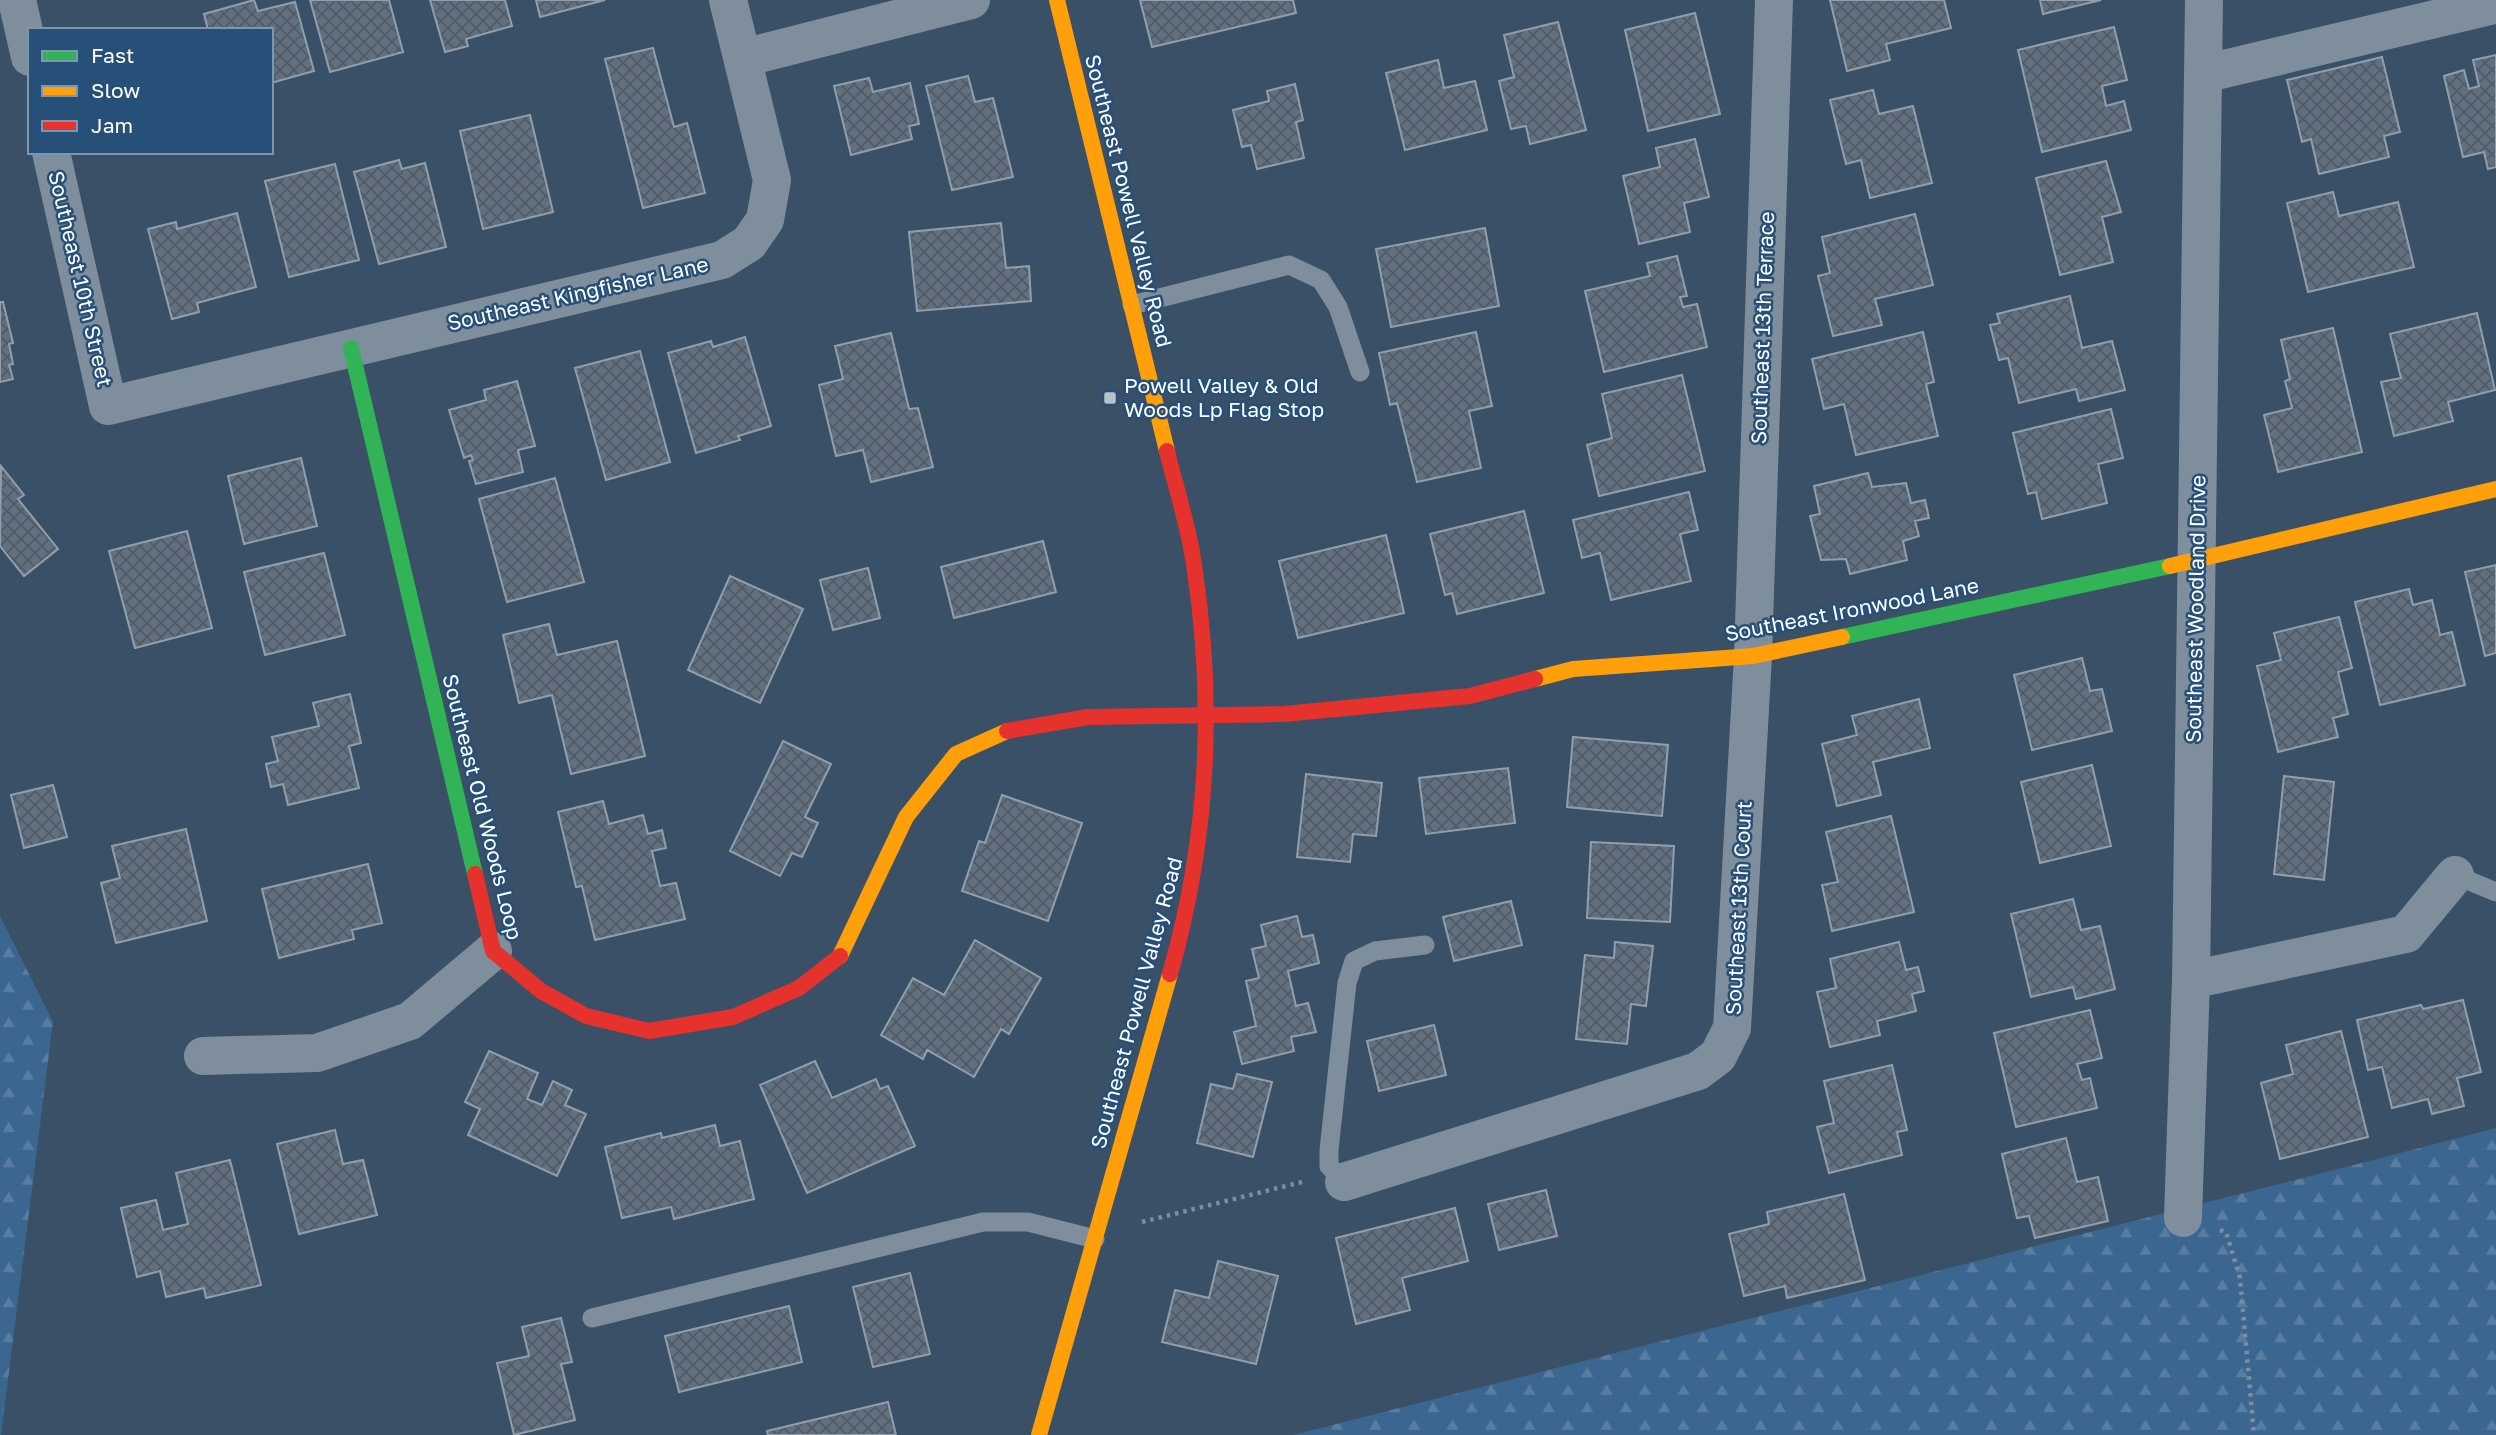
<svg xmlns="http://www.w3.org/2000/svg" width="2496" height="1435" font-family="'Golos Text',sans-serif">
<defs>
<pattern id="forest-firs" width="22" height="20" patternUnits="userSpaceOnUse" patternTransform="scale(1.75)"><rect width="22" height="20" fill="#3b6690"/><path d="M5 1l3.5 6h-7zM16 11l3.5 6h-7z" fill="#587da1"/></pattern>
<pattern id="building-cross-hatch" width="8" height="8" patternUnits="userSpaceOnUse" patternTransform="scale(1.75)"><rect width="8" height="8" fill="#5f7081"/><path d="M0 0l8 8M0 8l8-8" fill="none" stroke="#545a61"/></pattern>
</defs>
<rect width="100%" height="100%" fill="#3a5066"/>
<!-- forest -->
<path fill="url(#forest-firs)" d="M0,916L53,1022L1,1435H0Z
M2496,1128V1435H1293L2381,1158Z"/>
<!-- building -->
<path fill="url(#building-cross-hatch)" stroke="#919fac" stroke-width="2" d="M254,0L258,11L295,2L314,71L271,83V30H208L204,14Z
M310,0H389L403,52L330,72Z
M430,0H505L512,26L466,39L468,46L445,52Z
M536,0H605L540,17Z
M1140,0H1293L1296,13L1152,47Z
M1830,0H1944L1951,28L1886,44L1890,60L1847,71Z
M2040,0H2101L2043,14Z
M1695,13L1720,114L1648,131L1625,30Z
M1558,22L1586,130L1530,144L1526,126L1511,129L1499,81L1514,77L1504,35Z
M2114,27L2127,80L2102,86L2106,106L2124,101L2131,130L2042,152L2018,50Z
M653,48L674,127L687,123L705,193L643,208L605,59Z
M2496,55V167L2488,169L2484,152L2463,157L2444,76L2464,70L2469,89L2479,86L2473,60Z
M2382,57L2400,132L2384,136L2389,157L2319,174L2311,139L2302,142L2287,80Z
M1438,60L1444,88L1475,81L1487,130L1405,150L1386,73Z
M968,76L975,102L993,98L1013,177L952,190L926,86Z
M869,78L873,92L910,83L919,124L909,126L912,139L851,155L834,86Z
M1295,84L1303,120L1296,122L1304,158L1257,169L1251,145L1242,147L1233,110L1269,101L1267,91Z
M1873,90L1879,114L1913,106L1932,183L1870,198L1861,160L1846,164L1830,100Z
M530,115L553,212L483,229L460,131Z
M1695,139L1709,197L1684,203L1690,232L1639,244L1623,176L1660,167L1656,148Z
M399,160L402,169L425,163L446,247L379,264L354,172Z
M2106,161L2121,212L2102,217L2113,262L2060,275L2036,178Z
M335,164L359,260L289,277L265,181Z
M2333,192L2339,216L2398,202L2414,267L2308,292L2287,203Z
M237,213L256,287L197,303L199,312L172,319L148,229L176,222L177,229Z
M1915,214L1933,285L1875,299L1882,325L1833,336L1818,276L1830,273L1822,237Z
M1001,223L1006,268L1029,266L1031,301L917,311L909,232Z
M1485,228L1499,306L1391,327L1376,249Z
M1677,256L1687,296L1680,297L1683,307L1697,304L1707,347L1604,372L1585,291L1650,276L1647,263Z
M2070,296L2082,348L2112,341L2125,390L2079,401L2076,389L2019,403L2008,358L1999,360L1990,325L2000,323L1997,314Z
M0,302H3L13,343L9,344L13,364L9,365L13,379L0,382Z
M2477,313L2495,390L2448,402L2453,421L2394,436L2381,382L2401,378L2390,334Z
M2333,328L2362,452L2278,472L2264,415L2292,408L2285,381L2290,379L2281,340Z
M1476,332L1492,406L1469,411L1481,468L1417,482L1397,403L1390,405L1379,353Z
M1923,332L1934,382L1926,384L1938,436L1856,455L1844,404L1824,409L1812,359Z
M891,333L909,409L918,408L933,467L871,482L863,450L836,456L819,385L843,379L835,346Z
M745,337L771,426L738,436L740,440L696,453L668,353L711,341L713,347Z
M640,351L670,462L606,480L575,368Z
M1682,375L1705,471L1599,496L1587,445L1612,438L1602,394Z
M517,381L535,446L518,450L523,472L476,484L469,461L473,460L471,455L464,458L449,410L486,400L484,390Z
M2111,409L2123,458L2098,464L2107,503L2042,519L2036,492L2028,494L2013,433Z
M301,458L317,526L244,544L228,476Z
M1,466L24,495L18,499L58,549L24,576L0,546Z
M1868,473L1872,487L1906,483L1911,503L1925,500L1929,518L1915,521L1919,536L1903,541L1907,560L1850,574L1846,559L1821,560L1810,516L1820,514L1814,486Z
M555,478L584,582L507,602L479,499Z
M1689,492L1698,530L1680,534L1691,581L1611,600L1600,553L1582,558L1573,520Z
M1524,511L1544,593L1457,614L1452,593L1445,595L1430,534Z
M187,531L212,628L135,648L109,551Z
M1386,535L1404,613L1298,638L1279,561Z
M1043,541L1056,592L954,618L941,567Z
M324,553L345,635L265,655L244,572Z
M2496,565V653L2485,656L2465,572Z
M868,568L880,618L833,630L820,580Z
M730,576L803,609L760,703L688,670Z
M2409,589L2413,605L2432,600L2440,635L2452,632L2465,685L2380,705L2355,602Z
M2339,617L2352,668L2338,672L2348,714L2333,718L2338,737L2278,752L2257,666L2281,660L2274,633Z
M549,624L557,655L617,641L645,756L571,774L552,695L519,703L503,635Z
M2082,658L2090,691L2102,689L2112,731L2032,750L2014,675Z
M350,694L361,743L349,746L359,788L288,805L283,784L271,787L266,764L278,761L272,737L319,726L313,703Z
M1919,699L1930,748L1873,762L1881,795L1837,806L1822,744L1857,735L1852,716Z
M1573,737L1668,745L1662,816L1567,807Z
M783,741L831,764L805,817L818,823L802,857L792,853L780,876L730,851Z
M2092,765L2111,846L2040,863L2021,782Z
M1508,768L1515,823L1426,834L1419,778Z
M1306,774L1382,783L1376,836L1353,834L1350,862L1297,857Z
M2284,776L2334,782L2324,880L2274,874Z
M53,785L67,837L24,848L11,795Z
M1002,795L1082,823L1048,921L962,891L979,841L985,843Z
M603,801L609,824L643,815L648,834L662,830L666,848L652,851L660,886L676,883L685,919L595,940L582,886L576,887L558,812Z
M1891,816L1914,912L1832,931L1822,885L1838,882L1826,832Z
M186,829L207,921L116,943L101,883L120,878L112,846Z
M1591,842L1674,846L1670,922L1587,918Z
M368,864L382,923L352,930L354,939L279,958L262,889Z
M2073,899L2081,930L2100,926L2115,989L2076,999L2073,987L2031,997L2011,914Z
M1511,901L1522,945L1454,961L1443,917Z
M1297,916L1302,937L1313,935L1319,963L1288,971L1296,1006L1308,1003L1316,1032L1291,1037L1294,1051L1242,1064L1234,1032L1256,1026L1246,981L1259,978L1252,949L1266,946L1261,925Z
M975,940L1041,978L1009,1034L1001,1029L974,1077L927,1050L923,1059L881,1035L913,978L944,995Z
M1615,942L1653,946L1646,1006L1631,1004L1627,1044L1576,1039L1585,955L1614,958Z
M1899,942L1906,970L1918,967L1924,991L1912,994L1916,1011L1877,1021L1880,1035L1830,1047L1817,992L1836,988L1830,959Z
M2463,1000L2481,1072L2457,1078L2464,1106L2432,1114L2428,1099L2392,1108L2382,1067L2368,1070L2357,1020L2421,1005L2423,1009Z
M2090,1010L2102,1058L2077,1064L2082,1080L2090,1078L2097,1108L2016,1127L1994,1033Z
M1434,1025L1446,1075L1379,1091L1367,1041Z
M2341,1031L2368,1137L2280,1159L2261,1083L2293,1074L2286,1045Z
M489,1051L538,1073L527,1099L542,1105L553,1081L572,1090L565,1105L586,1114L557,1176L468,1135L480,1109L465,1102Z
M815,1061L832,1098L876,1079L880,1089L888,1086L915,1146L807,1193L760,1085Z
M1892,1065L1907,1130L1897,1132L1902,1155L1829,1173L1817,1127L1834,1123L1824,1081Z
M1237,1074L1272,1082L1253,1157L1197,1143L1211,1084L1233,1089Z
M715,1125L720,1146L740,1141L754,1199L674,1219L671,1207L622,1218L605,1147L661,1133L662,1138Z
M335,1130L343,1164L363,1160L377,1215L299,1234L277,1144Z
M2066,1138L2077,1182L2098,1177L2108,1221L2035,1238L2029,1216L2017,1218L2002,1154Z
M230,1160L261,1285L206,1298L204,1288L166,1297L160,1271L137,1277L121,1208L156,1200L163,1230L188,1224L176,1173Z
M1546,1190L1557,1236L1499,1250L1488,1204Z
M1844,1194L1865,1280L1787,1298L1785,1286L1744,1296L1729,1234L1769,1224L1767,1212Z
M1455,1208L1468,1261L1402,1278L1410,1310L1356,1324L1336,1238Z
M1218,1261L1278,1276L1256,1364L1162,1342L1175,1290L1209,1298Z
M910,1273L930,1354L873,1367L853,1287Z
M789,1306L802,1362L679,1392L665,1336Z
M561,1318L572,1362L561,1364L575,1420L514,1435L497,1363L529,1356L522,1327Z
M888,1402L896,1435H768L767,1431Z"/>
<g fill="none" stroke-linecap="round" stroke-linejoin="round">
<!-- path -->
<path stroke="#7e8e9d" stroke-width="4.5" stroke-dasharray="3.5 5" stroke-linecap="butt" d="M1142,1222L1306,1181
M2220,1230L2226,1232L2240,1278L2254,1435"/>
<!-- lane -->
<path stroke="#7e8e9d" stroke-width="19" d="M1132,305L1289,265L1321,280L1338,307L1360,372
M2455,875L2496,892
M1344,1182L1329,1166V1150L1347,983L1354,961L1375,951L1425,945
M592,1318L983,1222H1028L1095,1239"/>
<!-- street -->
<path stroke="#7e8e9d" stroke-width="38" d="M17,0L30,57
M743,58L971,0
M2203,74L2490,6
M51,152L108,406L722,260L749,243L765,220L772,180L728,0
M2191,980L2406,934L2455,875
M203,1056L317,1053L410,1021L493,951
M1344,1182L1698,1071L1718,1056L1732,1028L1753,656L1774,0
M2183,1218L2191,980L2204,0"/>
<!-- fast -->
<path stroke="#30b455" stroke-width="16" d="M351,348L475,874
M1842,637L2170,566"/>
<!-- slow -->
<path stroke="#ff9f0a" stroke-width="16" d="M1057,0L1167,451
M2170,566L2496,489
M1535,679L1573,669L1753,656L1842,637
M840,956L906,817L956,754L1007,731
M1039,1435L1170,974"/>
<!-- jam -->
<path stroke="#e5322d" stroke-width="16" d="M1167,451C1176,489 1189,527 1194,565C1215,702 1208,841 1170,974
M1007,731L1088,717L1284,714L1470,696L1535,679
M475,874L493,951L541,991L586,1016L649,1031L733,1017L799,988L840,956"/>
</g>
<!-- markers -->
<rect fill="#bac2c9" stroke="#275079" stroke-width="2.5" x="1103" y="391" width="14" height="14" rx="3.5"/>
<g text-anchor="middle" stroke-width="5" stroke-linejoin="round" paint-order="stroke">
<!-- street labels -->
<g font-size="21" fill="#fff" stroke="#275079">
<text transform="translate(1128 201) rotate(76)" y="7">Southeast Powell Valley Road</text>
<text transform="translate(80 279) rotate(77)" y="7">Southeast 10th Street</text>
<text transform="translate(578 294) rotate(-13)" y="7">Southeast Kingfisher Lane</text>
<text transform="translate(1763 328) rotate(-88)" y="7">Southeast 13th Terrace</text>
<text transform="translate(2196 609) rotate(-89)" y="7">Southeast Woodland Drive</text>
<text transform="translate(1852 610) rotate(-11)" y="7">Southeast Ironwood Lane</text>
<text transform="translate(482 807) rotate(76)" y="7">Southeast Old Woods Loop</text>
<text transform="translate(1739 908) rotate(-87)" y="7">Southeast 13th Court</text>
<text transform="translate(1137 1003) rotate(-75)" y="7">Southeast Powell Valley Road</text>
</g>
<!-- poi labels -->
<g font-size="21" fill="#fff" stroke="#275079" text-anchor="start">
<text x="1124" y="393">Powell Valley &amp; Old<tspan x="1124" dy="24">Woods Lp Flag Stop</tspan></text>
</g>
</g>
<!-- legend -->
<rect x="28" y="28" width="245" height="126" fill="#275079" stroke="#7d96af" stroke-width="2"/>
<rect x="42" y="51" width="35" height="10" fill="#30b455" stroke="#7d96af" stroke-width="2"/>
<text x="91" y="63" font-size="21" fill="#ffffff">Fast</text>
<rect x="42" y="86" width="35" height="10" fill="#ff9f0a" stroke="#7d96af" stroke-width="2"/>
<text x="91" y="98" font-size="21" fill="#ffffff">Slow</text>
<rect x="42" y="121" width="35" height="10" fill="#e5322d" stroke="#7d96af" stroke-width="2"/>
<text x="91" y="133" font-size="21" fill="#ffffff">Jam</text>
</svg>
